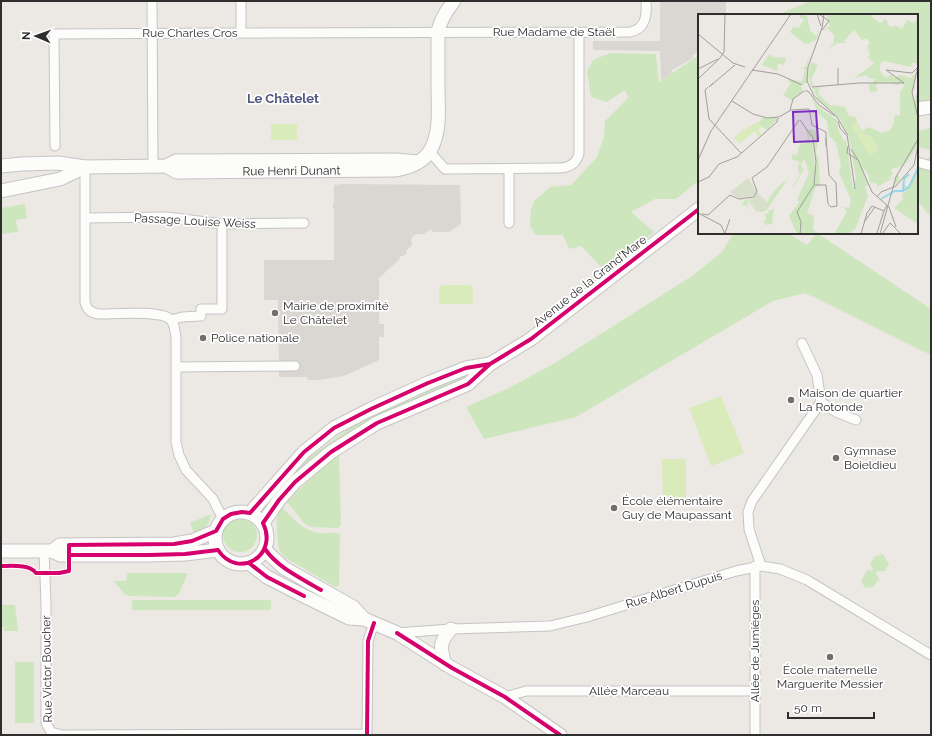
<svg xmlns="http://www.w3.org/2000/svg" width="932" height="736" font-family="Raleway,sans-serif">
<rect width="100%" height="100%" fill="#ece8e4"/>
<!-- green -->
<path fill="#cee6be" d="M811,1H931V101L917,103V15H777Z
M610,53L656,54L659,82L699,55V180L676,199H655L631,212L654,232L607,273L581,246L569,249L563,235H535L530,225L531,209L534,201L550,187L571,185L597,157L604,137L605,121L628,98L625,90L607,102L591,97L587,71L593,60Z
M931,128V151L917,146V131Z
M931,155V217L917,200V170Z
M25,204L27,218L16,220L18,232L1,234V208Z
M734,233H788L807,245L817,233L931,309V355L805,293L773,301L576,417L484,439L466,407L509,388L555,363L692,276L721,253Z
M465,375L466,377L418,398L351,431L327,448L278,495L274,492L291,473L307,459L351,427L376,414Z
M339,455L341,525L338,528L311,527L304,523L287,502L321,468Z
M282,507C293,518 302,530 318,533C325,534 333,531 340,534L339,586L335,587L289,560C277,553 278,545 277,532C277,522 275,516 282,507Z
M211,514C210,525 204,530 195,536L190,523Z
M223 535a17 17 0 1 1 34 0a17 17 0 1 1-34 0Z
M883,554L889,564L885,571H877L876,573L879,579L873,587L865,588L861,581L867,570L872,571L873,569L870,564L875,556Z
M127,573H188L179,594L175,597L129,596L124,594L114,581H126Z
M132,600H271V610H132Z
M1,605H15L18,631H4V627L1,626Z
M15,662H34V723H15Z"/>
<!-- pitch -->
<path fill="#d9eabb" d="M271,124H297V140H271Z
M442,285H470L473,288V301L471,304H442L439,301V288Z
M721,396L744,453L711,466L689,408Z
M662,459H686V503H663Z"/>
<!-- plaza -->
<path fill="#dad6d2" d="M660,1H726V15H699V52L693,55V58L672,70L671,74L661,80L660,51L593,50V41H660Z
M343,184L460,185L461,224L449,232H433L431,229L424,234H418L413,236L411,240L412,245L406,251L407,253L403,256H400L399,260L379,278V324H384V337H379V360L344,376L317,380H308L307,377H279L278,300H264V260H334V208H333V204L334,203V185Z"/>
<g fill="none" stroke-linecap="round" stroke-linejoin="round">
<defs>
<path id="street" d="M152,1L153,166
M241,1V33
M55,146L54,34L221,33L630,32C646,29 647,15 646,1
M429,151L445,169L558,168C568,168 577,164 579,153V32
M917,162L931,166
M85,167V302C87,310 90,312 98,314C114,314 159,310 170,319C175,324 175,331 176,337V442L179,455L186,470L213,499L223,519
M85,218L167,217L222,224L304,223
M509,223V169
M171,320L182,317L201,316V309H222V224
M176,367L295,366
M821,402L836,412L856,420
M44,551L46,603V723L51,732L62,735L367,734
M755,566V735
M761,566L749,529L748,512L752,501L821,402L817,375L802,343
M397,633L451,629L550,626L587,617L736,571L761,566L780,569L807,580L931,655
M505,697L526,691H755
M367,735L368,641L374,623"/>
<g id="secondary">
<path d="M917,109L931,107"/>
<path d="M1,166L22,164L59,163L85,167L166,166L176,161L396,160L417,162"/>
<path id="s1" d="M166,166L177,172L395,170C409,168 424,162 431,149C441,130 438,108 438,88C438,69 438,51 438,32C440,20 446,11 454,1"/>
<path d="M1,191L60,179L85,167"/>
<circle cx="241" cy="538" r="26"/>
<path d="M250,513L304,452L334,428L371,409L428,383L466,368L490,364"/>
<path d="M263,523L279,500L295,482L331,452L377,423L468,384L490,364L531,339L699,209"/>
<path d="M265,549L269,554L284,568L353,607L364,619"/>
<path d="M1,551H52L60,555H149L185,554L218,550"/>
<path d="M52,551L60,545L174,544L192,541L216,531"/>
<path d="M249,563L267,577L304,596L349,618L364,619L397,633L452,668L505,697L560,735"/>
<path d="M445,664C440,648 439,642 451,629"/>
</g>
</defs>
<!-- street casing -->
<use href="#street" stroke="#c5c4c5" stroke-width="11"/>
<!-- secondary casing -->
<use href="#secondary" stroke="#c5c4c5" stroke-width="15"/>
<!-- street -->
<use href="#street" stroke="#fcfcfb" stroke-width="9"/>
<!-- secondary -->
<use href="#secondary" stroke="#fcfcfb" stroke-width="13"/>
<defs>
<path id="cycleway" d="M265,549C278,568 301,578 321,590
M69,555H149L185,554L218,550C238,580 279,556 263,523L279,500L295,482L331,452L377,423L468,384L490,364L531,339L699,209
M249,563L267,577L304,596
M1,566C11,566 30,564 36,573H59L69,571V545L174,544L192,541L216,531L223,519L231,514L242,512L250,513L304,452L334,428L371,409L428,383L466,368L490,364
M397,633L452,668L505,697L560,735
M367,735L368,641L374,623"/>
</defs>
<!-- cycleway casing -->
<use href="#cycleway" stroke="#fff" stroke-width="6"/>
<!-- cycleway -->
<use href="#cycleway" stroke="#d6006c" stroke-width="4"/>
</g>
<!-- markers -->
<g fill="#706f6e" stroke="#fff" stroke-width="1.5">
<circle cx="275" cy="313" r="4"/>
<circle cx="203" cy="338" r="4"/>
<circle cx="791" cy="400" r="4"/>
<circle cx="836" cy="458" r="4"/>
<circle cx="614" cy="508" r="4"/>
<circle cx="830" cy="657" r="4"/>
</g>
<g text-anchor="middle" stroke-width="3.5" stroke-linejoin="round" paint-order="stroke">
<!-- street labels -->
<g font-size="12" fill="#2e2e2e" stroke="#fff">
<text x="554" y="36">Rue Madame de Staël</text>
<text x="190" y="37">Rue Charles Cros</text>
<text dy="4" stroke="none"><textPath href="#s1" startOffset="127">Rue Henri Dunant</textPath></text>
<text transform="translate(195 221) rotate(3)" y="4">Passage Louise Weiss</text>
<text transform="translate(590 281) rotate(-38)" y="4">Avenue de la Grand'Mare</text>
<text transform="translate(674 590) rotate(-17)" y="4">Rue Albert Dupuis</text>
<text transform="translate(755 651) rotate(-90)" y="4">Allée de Jumièges</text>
<text transform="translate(47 669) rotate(-91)" y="4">Rue Victor Boucher</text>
<text x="629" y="695">Allée Marceau</text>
</g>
<!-- poi labels -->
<g font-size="12" fill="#2e2e2e" stroke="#fff" text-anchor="start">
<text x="283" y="310">Mairie de proximité<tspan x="283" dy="14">Le Châtelet</tspan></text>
<text x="211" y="342">Police nationale</text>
<text x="799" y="397">Maison de quartier<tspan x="799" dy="14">La Rotonde</tspan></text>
<text x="844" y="455">Gymnase<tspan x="844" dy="14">Boieldieu</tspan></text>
<text x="622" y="505">École élémentaire<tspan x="622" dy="14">Guy de Maupassant</tspan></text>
<text x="830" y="674" text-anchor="middle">École maternelle<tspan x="830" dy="14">Marguerite Messier</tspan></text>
</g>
<!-- neighbourhood labels -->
<g font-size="13" font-weight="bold" fill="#4d5680" stroke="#fff">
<text x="283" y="103">Le Châtelet</text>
</g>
</g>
<!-- overview -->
<g transform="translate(698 14)">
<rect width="220" height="220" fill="#ece8e4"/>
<path d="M103,0L109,2L112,16L118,22L122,15L118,26L111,29L107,30L92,18L95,13L101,14L105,7H108L101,3ZM128,0H175L174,3L181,8L184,9L186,5L190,7L189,11L194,13L197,11L204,15L209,6L216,9L220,2L219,49H214L213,53L186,47L182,50V57L188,64L193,61L196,64L202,61L213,64L218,58L215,72L218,73L214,77L216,87L220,84V132L206,152L193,155L195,160L190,165L197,163L202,155L197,165L200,160L202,166L195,173L197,163L179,173V170L172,168L170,160L164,152L170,171L167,172L170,182L157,215L150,220H136L149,198L145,193L151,194L153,186L141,159L143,152L138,129L131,122L129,107L121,101L113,82L122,94L139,106L140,115L146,127L148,126L155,175L158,165L151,124L142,105L120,85L115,74L122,73L120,80L132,91L147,93L151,102L158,103L159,107L154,111L157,117L180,136L172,122L166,121L164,117L171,113L184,119L191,117L196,109V102L202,101V78L207,71L203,68L201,71L194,70V67L188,70L182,68L178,70L179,77L172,78L171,70H174L177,65L170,64L169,61L156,64L176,50L170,43L172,40L169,32L172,29L169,24L164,26L156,16L146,27L148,29H139L130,36L135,30L136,21L130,15L125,17L132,11ZM71,40L76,43L89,44L85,51L80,49L79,57L77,56L64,51L67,46L64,45L67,46ZM111,40L109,69L102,71L105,77L93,86L85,81L93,69L90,68L91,65L104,68L107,56L104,53H108ZM113,48L120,51L113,66L116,72H113L110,61ZM65,104H79V106L69,116L59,110ZM106,113L113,122L109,129L115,127L117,156L118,148L121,150L122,172H118L109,199L116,202L115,216L122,220H102V210L101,220H99L91,202L101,188L99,185L111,159L106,145L103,151L106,156H105L99,168L93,176L102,160L99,154L102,148L93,145L95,140L99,141L100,133L104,129L107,130L110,124ZM112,115L117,116L120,125L118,139L122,149L118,147L116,125L110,117ZM220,156V210L196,194L205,185L204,180L209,177L206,176V171L212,173ZM91,163L68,197L59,198L49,186L50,197L48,191H43L47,186H51L58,196L71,190L69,188L76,177ZM76,192L74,210L68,211L65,207L68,205L67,200L71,199L70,196H74Z" fill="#cee6be"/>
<path d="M50,164L59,177L56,182L41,184L32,178ZM59,178L71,190L64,198L58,196L51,185L56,184Z" fill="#d8e0cc"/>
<path d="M159,107L166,121L172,122L180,137L171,142L154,111ZM60,108L64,113L60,116L64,121L61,123L57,118L60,115L42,129L35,125L42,118Z" fill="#d9eabb"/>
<path fill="none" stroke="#99d6ec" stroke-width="2" d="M205,177L211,173L220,154M183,185L197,177H205L206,165L211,160"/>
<path fill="none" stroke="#a09e9b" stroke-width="1" d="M119,0L123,12M121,0L131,7L124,16M126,0L124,14L110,53L109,67L116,82L139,103L149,120L157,175M0,20L35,49L47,53M22,44L26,38L27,0M220,53L214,78L220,104M140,54V71M0,55L20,45M54,56L80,60L104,71M0,65L22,44M15,69L11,73L37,51M10,73L7,76L11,105L43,139M114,73L161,69H206L188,56L214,59L220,53M107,77H110L121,91L137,102M219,81L220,98M34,87L55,100L69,104L81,103L93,96L111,95L114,111M92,96L95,85L106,77M140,107L142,114L148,121M114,111L128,118V132M150,132L149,139L160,146L174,178L191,193L198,213M153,135L160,146M0,146L13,117L93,0M216,151L220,131M0,168L11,163L21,150L39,143L79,108L80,104M117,171H128L130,190L133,193L139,192L138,169L131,161L128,124M179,183L183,178L198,172L216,151M174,192L186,197L189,191M0,199L23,211L27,220M4,200L10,201L32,181L41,185L56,183L59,177L54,164L69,153L101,106M167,207L177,193M27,219L32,205M179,219L186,197M102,220L103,208L99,198L116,171L118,148L115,124L102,106M163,220L169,199L174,192M182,220L198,163L220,125M184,220L192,209L203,220"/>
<path fill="#7b2cbf" fill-opacity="0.15" stroke="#7b2cbf" stroke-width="2" d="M118,97L120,127L96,128L95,98Z"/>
<rect width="220" height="220" fill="none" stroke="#2e2e2e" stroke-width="2"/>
</g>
<!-- border -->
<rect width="932" height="736" fill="none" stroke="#2e2e2e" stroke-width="4"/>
<!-- north arrow -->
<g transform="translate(36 36) rotate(272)" stroke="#ffffff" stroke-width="3" paint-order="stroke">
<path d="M0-3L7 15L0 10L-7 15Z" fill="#2e2e2e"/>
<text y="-6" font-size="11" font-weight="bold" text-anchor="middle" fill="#2e2e2e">N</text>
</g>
<!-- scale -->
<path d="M788 712v6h86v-6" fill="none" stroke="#2e2e2e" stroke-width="2"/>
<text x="794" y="712" font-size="12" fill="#2e2e2e" stroke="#ffffff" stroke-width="3" paint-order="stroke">50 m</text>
</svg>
